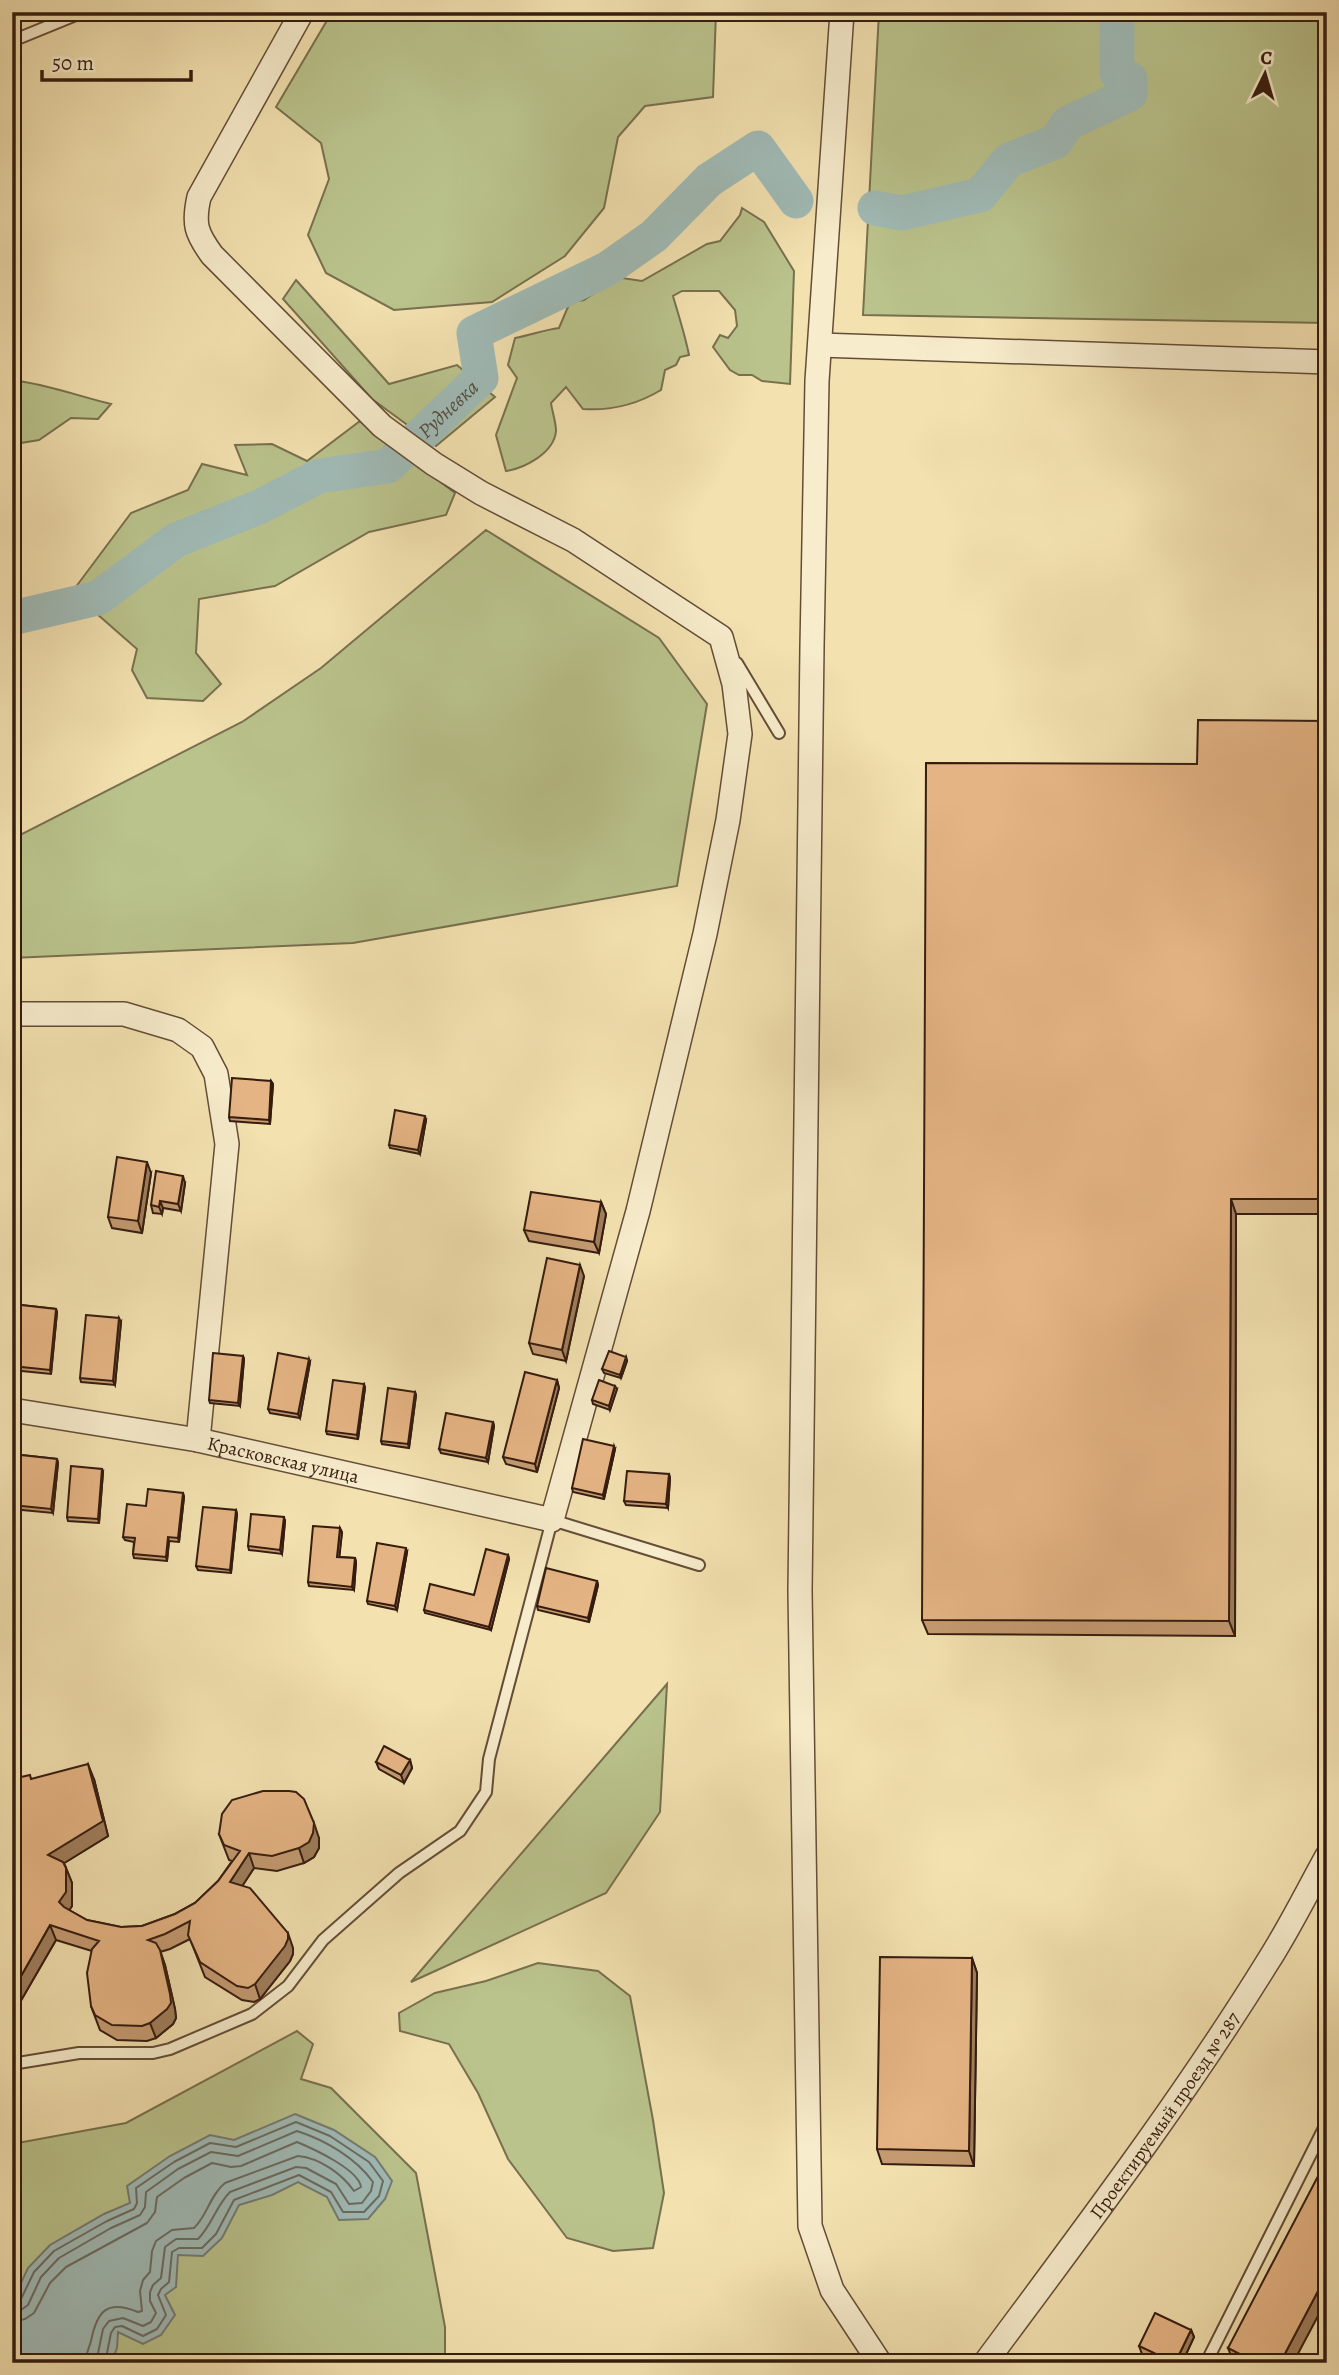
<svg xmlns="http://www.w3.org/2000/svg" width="1339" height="2375" font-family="Alegreya,serif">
<rect width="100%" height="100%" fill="#f3e1b0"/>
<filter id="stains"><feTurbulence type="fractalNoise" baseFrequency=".00286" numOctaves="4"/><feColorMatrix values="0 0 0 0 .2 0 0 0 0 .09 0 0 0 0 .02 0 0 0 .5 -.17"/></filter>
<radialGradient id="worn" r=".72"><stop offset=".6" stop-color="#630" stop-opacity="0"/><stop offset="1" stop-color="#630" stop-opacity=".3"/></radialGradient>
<!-- green -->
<path fill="#bac38c" stroke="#78704e" stroke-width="2" d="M332,12H716L713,97L645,106L618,137L604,208L565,256L492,302L394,310L326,273L308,235L329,179L321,143L276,107Z
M879,12H1327V323L863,315Z
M742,208L764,222L794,271L790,384L762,381L752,375H739L730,370L713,347L720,335L728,338L737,326L735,310L719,291H682L673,296C679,317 685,335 689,355L680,357L676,365L665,370L661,390C636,405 612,411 583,409L566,387L551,403C552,411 556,422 556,431C554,453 525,468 506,471L496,435L517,378L508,365L515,338C531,335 544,330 559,328L570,302L584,300L606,285L622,278L642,281L707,244L720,241L740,215Z
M296,280L389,384L457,365L495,397L436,446L372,399L283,299Z
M12,380C46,384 78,396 111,404L98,419L71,418L39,440L21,443L12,451Z
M360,421L455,493L446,515L369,532L275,586L199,599L196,653L221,684L203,701L147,698L132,670L137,649L72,592L131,513L188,490L202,464L247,475L235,445L272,444L307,461Z
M486,530L659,638L707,704L677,886L353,943L12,958V839L242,722L321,668Z
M667,1684L660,1812L606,1893L411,1982Z
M538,1963L598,1971L630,1996L653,2120L664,2193L653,2248L613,2251L567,2238L508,2159L478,2093L449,2044L400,2031L399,2013L435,1993L486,1981Z
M297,2031L313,2044L301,2079L331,2088L416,2173L445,2327V2363H12V2144L126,2123Z"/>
<!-- water -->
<path fill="#a0bbb7" stroke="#757b74" stroke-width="2" d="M295,2114L334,2130L375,2157L392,2181L385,2199L368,2219L339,2220L327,2197L298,2182L272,2195L239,2205L222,2238L203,2256L178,2255L176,2287L165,2295L175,2315L161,2335L143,2344L118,2332L117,2348L111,2363H12V2302L28,2268L50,2245L104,2214L130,2203L127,2186L170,2156L210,2135L234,2140Z"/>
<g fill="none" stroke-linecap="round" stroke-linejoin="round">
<!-- shore -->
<path stroke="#6a6c63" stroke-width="2" d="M12,2302L21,2299L34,2272L54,2251L107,2221L134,2209L137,2203L136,2188L174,2162L210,2143L236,2147L296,2122L330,2136L369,2162L383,2181L379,2196L364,2212H343L331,2192L299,2175L234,2200L216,2234L202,2248H179L172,2252L169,2282L161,2289L158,2295L166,2315L157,2329L143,2336L122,2326L115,2327L111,2333L105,2363
M12,2311L21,2310L28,2305L41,2277L59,2258L111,2228L140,2215L145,2207L146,2192L178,2169L211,2152L238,2156L297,2131C325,2140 356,2158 373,2182L371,2191L362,2203L349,2204L336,2184L306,2168L296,2167L230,2192C216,2206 212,2225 198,2239H176L165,2247L161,2278L153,2285L150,2292V2301L156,2313L151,2322L143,2326L123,2318L109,2321L103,2329L96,2363
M12,2322L25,2319L34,2313L50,2283L66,2267L147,2223L155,2212L157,2197L184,2178L212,2163L231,2167L241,2166L297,2142C314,2149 359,2170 361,2187L354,2191C342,2174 320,2158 298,2156L225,2183C210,2195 207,2216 194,2228L172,2230L156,2241L152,2251L150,2272L143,2280L140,2291L142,2311L138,2312C107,2299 97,2311 91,2341C89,2348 86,2354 85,2363"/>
<!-- river -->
<g stroke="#a0bbb7" stroke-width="35">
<path d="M875,208L902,213L980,195L1009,160L1055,142L1068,123L1130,94V79L1117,73V12"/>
<path id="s1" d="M12,618L98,598L176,540L259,507L319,476L388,466L481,378L474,333L607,269L654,236L709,180L758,148L796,201"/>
</g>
<defs>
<path id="lane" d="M12,41L83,12
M737,663L779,733
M12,2064L79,2053H153L170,2049L252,2014L288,1986L323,1940L399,1873L460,1831L486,1792L489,1759L552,1520L699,1565
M1206,2363L1327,2122"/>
<g id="street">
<path d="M842,12L817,381L812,647L800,1591L810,2226L832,2290L880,2363"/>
<path d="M820,345L1327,362"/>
<path d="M12,1014H124L178,1030L202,1047L216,1074L227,1144L198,1440"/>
<path id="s2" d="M12,1410L198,1440L552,1520L638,1211L705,934L728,820L740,734L734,684L721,637L573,540L481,493L434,464L382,426L212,255C196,233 193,224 199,197L302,12"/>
<path id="s3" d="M985,2363C1082,2232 1181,2102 1267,1963C1289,1929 1307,1892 1327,1856"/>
</g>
</defs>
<!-- lane casing -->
<use href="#lane" stroke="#644d37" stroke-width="14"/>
<!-- street casing -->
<use href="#street" stroke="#644d37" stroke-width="26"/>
<!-- lane -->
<use href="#lane" stroke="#f7eccc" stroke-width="10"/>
<!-- street -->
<use href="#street" stroke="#f7eccc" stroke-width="23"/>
</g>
<!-- wall -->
<path fill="#c59b72" stroke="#351c0f" stroke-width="2" d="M1327,721V1214H1236L1235,1636L928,1634L922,1620L1197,764Z
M271,1081L273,1084L270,1124L230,1121L229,1117Z
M426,1120L420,1154L390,1148L389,1145Z
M151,1173L142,1233L112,1228L108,1217Z
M185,1183L181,1211L163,1208L162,1214L153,1213L151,1205Z
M601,1202L606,1214L599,1253L529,1241L524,1230Z
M584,1276L566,1361L533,1354L529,1343Z
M12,1304L56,1309L57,1312L51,1374L12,1370Z
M121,1322L115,1385L81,1382L80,1378Z
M243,1356L244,1359L240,1406L210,1403L209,1400Z
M626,1357L627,1361L621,1378L604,1373L602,1369Z
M310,1362L300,1418L270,1413L268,1409Z
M557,1380L559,1388L537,1472L506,1464L503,1457Z
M364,1384L365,1388L358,1439L327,1434L326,1431Z
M617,1389L610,1410L593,1404L592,1400Z
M415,1392L416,1395L409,1448L382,1444L381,1441Z
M493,1422L494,1426L488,1462L441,1453L439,1449Z
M615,1449L604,1499L573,1492L572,1488Z
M12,1454L57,1459L58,1463L53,1513L12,1509Z
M103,1472L99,1523L68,1521L67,1517Z
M669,1474L670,1478L668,1508L626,1505L624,1501Z
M183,1493L184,1497L179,1542L169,1541L167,1561L134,1558L133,1554L134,1542L125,1540L123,1537L146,1506Z
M236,1510L237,1514L231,1573L198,1570L196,1566Z
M285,1521L282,1554L249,1550L248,1546Z
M342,1532L339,1557L355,1558L356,1562L354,1590L309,1586L308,1582Z
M407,1552L397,1610L368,1604L367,1601Z
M508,1555L509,1559L491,1630L425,1613L424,1610L474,1595Z
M597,1581L598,1585L589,1622L538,1610L537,1606Z
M410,1760L412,1768L404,1783L379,1769L376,1762Z
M12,1779H94L108,1836L64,1863L72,1883V1906L69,1910L87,1920L121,1927L142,1926L175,1914L195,1903L218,1881L232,1861L229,1860L219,1834L319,1838V1848L314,1857L304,1863L277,1871L254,1868L242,1886L293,1948V1954L290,1961L260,1999L254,2002L242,2000L205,1977L190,1939L170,1949L160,1952L165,1965L175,2009L176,2018L173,2024L156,2038L147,2041L117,2040L100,2030L91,2006L92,1951L56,1940L12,2016Z
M972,1958L977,1973L974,2166L882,2164L877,2149Z
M1191,2330L1194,2337L1182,2363H1162L1142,2354L1139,2346Z
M1228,2348L1293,2363H1234Z"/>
<!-- shaded-wall -->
<path fill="#a07e5c" stroke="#351c0f" stroke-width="2" d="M271,1081L273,1084L270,1124L269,1120Z
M425,1116L426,1120L420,1154L418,1150Z
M147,1162L151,1173L142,1233L138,1221Z
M183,1176L185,1183L181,1211L178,1204Z
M1231,1199L1236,1214L1235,1636L1229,1621Z
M160,1201L163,1208L162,1214L159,1207Z
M601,1202L606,1214L599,1253L594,1242Z
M580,1265L584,1276L566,1361L562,1350Z
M56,1309L57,1312L51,1374L50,1370Z
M119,1318L121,1322L115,1385L113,1381Z
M243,1356L244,1359L240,1406L238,1403Z
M626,1357L627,1361L621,1378L620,1375Z
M309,1359L310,1362L300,1418L298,1414Z
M557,1380L559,1388L537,1472L535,1464Z
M364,1384L365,1388L358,1439L357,1435Z
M615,1386L617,1389L610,1410L609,1406Z
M415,1392L416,1395L409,1448L408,1444Z
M493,1422L494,1426L488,1462L486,1458Z
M614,1446L615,1449L604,1499L603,1495Z
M57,1459L58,1463L53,1513L51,1509Z
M102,1469L103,1472L99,1523L98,1519Z
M669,1474L670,1478L668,1508L666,1504Z
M183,1493L184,1497L179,1542L178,1538Z
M236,1510L237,1514L231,1573L230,1570Z
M284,1517L285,1521L282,1554L280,1550Z
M340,1528L342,1532L339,1561L337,1557Z
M168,1537L169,1541L167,1561L166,1557Z
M406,1548L407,1552L397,1610L395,1606Z
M508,1555L509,1559L491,1630L489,1627Z
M355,1558L356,1562L354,1590L352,1587Z
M597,1581L598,1585L589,1622L588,1618Z
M410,1760L412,1768L404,1783L401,1775Z
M88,1764L94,1779L108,1836L53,1870L48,1855Z
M314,1823L319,1838V1848L314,1857L304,1863L299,1848Z
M249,1853L254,1868L235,1897L230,1882Z
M66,1868L72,1883V1906L65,1917L59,1902Z
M50,1925L56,1940L12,2016V1992Z
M288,1933L293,1948V1954L290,1961L260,1999L255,1984Z
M160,1950L165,1965L175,2009L176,2018L173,2024L156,2038L150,2023Z
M972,1958L977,1973L974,2166L969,2151Z
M1327,2274V2299L1293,2363H1280Z
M1191,2330L1194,2337L1182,2363H1175Z"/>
<!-- building -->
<path fill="#e5b484" stroke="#351c0f" stroke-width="2" d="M1198,720L1327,721V1199H1231L1229,1621L922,1620L926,763L1197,764Z
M232,1078L271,1081L269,1120L229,1117Z
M395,1110L425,1116L418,1150L389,1145Z
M117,1157L147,1162L138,1221L108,1217Z
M156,1171L183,1176L178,1204L160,1201L159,1207L151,1205Z
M531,1192L601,1202L594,1242L524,1230Z
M547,1258L580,1265L562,1350L529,1343Z
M12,1304L56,1309L50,1370L12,1366Z
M86,1315L119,1318L113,1381L80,1378Z
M609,1351L626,1357L620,1375L602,1369Z
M213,1353L243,1356L238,1403L209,1400Z
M278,1353L309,1359L298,1414L268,1409Z
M525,1372L557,1380L535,1464L503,1457Z
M333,1380L364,1384L357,1435L326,1431Z
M599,1380L615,1386L609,1406L592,1400Z
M388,1388L415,1392L408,1444L381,1441Z
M446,1413L493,1422L486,1458L439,1449Z
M583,1439L614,1446L603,1495L572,1488Z
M12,1454L57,1459L51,1509L12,1505Z
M71,1466L102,1469L98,1519L67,1517Z
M627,1471L669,1474L666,1504L624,1501Z
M148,1489L183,1493L178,1538L168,1537L166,1557L133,1554L135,1538L123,1537L127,1504L146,1506Z
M203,1507L236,1510L230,1570L196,1566Z
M251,1514L284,1517L280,1550L248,1546Z
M313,1526L340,1528L337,1557L355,1558L352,1587L308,1582Z
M377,1543L406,1548L395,1606L367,1601Z
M486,1549L508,1555L489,1627L424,1610L430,1584L474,1595Z
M546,1568L597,1581L588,1618L537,1606Z
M384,1746L410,1760L401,1775L376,1762Z
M88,1764L103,1821L48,1855L63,1862L66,1868V1892L59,1902L64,1907L87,1920L121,1927L142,1926L175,1914L195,1903L218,1881L240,1851L224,1845L219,1834L222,1814L232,1800L263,1791H289L296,1792L304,1799L314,1823L313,1833L309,1842L299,1848L272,1856L249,1853L230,1882L250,1888L288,1933V1939L285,1946L255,1984L248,1988L237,1986L200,1962L188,1935L190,1921L165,1934L148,1940L156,1943L160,1950L170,1994L171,2003L167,2009L150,2023L142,2026L112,2025L95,2015L91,2006L87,1973L92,1949L99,1941L50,1925L12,1992V1779L30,1775L31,1779Z
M880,1957L972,1958L969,2151L877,2149Z
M1327,2159V2274L1280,2363H1257L1228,2348Z
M1155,2313L1191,2330L1175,2363L1139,2346Z"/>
<g text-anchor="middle" stroke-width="7" stroke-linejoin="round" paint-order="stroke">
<!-- street labels -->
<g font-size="19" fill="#351c0f" stroke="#f7eccc">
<text dy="7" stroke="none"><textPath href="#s2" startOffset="276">Красковская улица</textPath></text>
<text dy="7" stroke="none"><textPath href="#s3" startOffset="306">Проектируемый проезд № 287</textPath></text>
</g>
<!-- water labels -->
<g font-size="21" font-style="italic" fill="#554c41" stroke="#f7eccc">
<text dy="7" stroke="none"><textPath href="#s1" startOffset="495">Рудневка</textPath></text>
</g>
</g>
<!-- margin -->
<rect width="1339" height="2375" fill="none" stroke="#f3e1b0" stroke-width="42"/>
<rect x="14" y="14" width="1311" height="2347" fill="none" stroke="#351c0f" stroke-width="3.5"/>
<rect x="21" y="21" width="1297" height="2333" fill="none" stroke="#351c0f" stroke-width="2"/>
<!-- north arrow -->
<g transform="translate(1265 74) rotate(5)" stroke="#f7eccc" stroke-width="5" paint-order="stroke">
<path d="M0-5L12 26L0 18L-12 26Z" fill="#351c0f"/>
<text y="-10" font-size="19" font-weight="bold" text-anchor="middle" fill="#351c0f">С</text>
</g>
<!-- scale -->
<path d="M42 70v10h149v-10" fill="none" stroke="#351c0f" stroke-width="3.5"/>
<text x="52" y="70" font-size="21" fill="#351c0f" stroke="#f7eccc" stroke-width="5" paint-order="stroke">50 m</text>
<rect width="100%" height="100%" filter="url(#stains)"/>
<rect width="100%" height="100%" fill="url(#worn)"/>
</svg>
